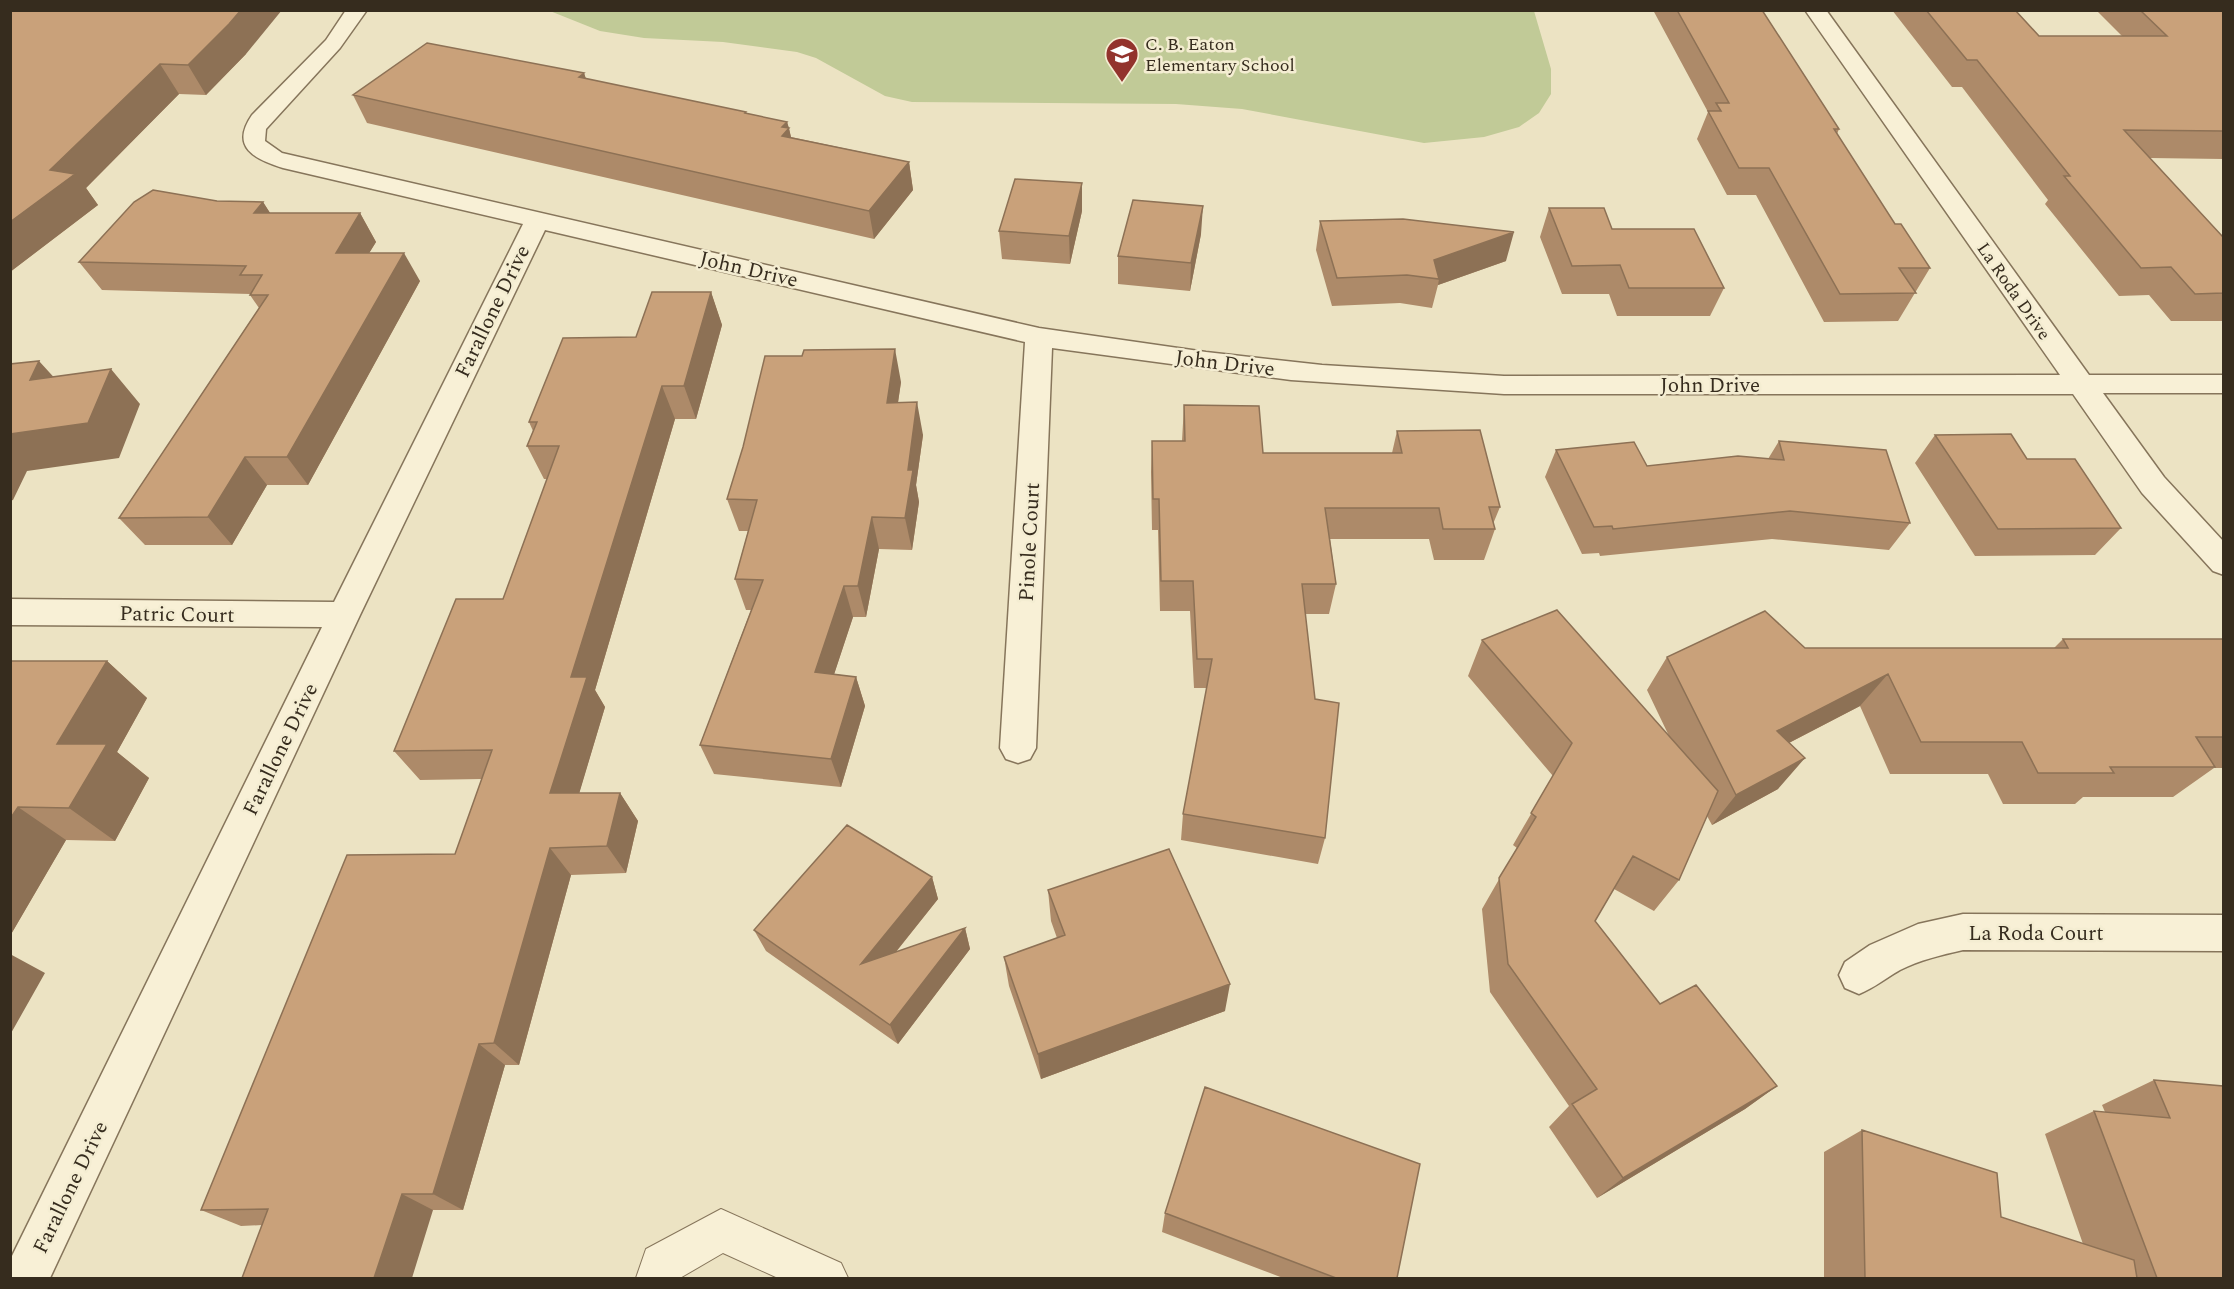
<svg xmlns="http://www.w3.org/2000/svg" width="2234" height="1289" font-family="Spectral,serif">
<rect width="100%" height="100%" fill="#ece3c3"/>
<!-- green -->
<path fill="#c1ca97" d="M550,11H1534L1551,69V94L1539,113L1519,127L1484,137L1424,143L1242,109L1176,104L912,102L885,96L816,58L797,52L723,42L644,38L600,31Z"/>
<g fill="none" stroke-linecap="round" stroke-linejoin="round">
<defs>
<path id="lane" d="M721,1209L841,1263L848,1278H778L723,1253L680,1278H636L646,1249Z"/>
<path id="street" d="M346,10H367L340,48L266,129L265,141L282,153L1039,328L1206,352L1322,365L1504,376L2060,375L1805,10H1826L2089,375H2224V393H2103L2164,477L2224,542V575L2213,571L2142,493L2073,394H1504L1291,380L1052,348L1036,748L1030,759L1018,763L1006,759L1000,748L1025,342L545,230L360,615L50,1278H10V1260L322,627L10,625V599L334,602L523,224L283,168C254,159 230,147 252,115L326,40Z
M1963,914L2224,915V951L1963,950C1941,955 1920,960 1900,970C1886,978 1874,988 1859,994L1845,988L1839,975L1845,962L1870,945L1918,924Z"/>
</defs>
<!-- lane casing -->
<use href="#lane" stroke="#86755b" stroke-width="2"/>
<!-- street casing -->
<use href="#street" stroke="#86755b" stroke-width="3"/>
<!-- lane -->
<use href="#lane" fill="#f8f0d6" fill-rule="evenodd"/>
<!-- street -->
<use href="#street" fill="#f8f0d6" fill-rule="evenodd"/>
</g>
<!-- wall -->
<path fill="#ad8a69" d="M10,10L246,54L206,95L179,94L86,188L98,205L10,272Z
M1653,10H1762L1839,129L1837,134L1895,224L1930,268L1898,321L1824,322L1756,195H1727L1697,139L1708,112Z
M1892,10H2015L2039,36H2122L2096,10H2223V159L2150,158L2223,237V321H2171L2149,295L2119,296L2045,204L2048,200L1962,87H1952Z
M584,73L586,79L787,122L791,137L909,162L913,190L874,239L367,123L353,95Z
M217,201L263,202L270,213H360L376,242L369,253L420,281L308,485H267L232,545H145L119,518L259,308L250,295V294L102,290L79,262Z
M1549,208L1612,229L1724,288L1710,316H1617L1609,294H1562L1540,237Z
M1082,211L1070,264L1002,259L999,231Z
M1320,221L1506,261L1438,285L1432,308L1400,303L1332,306L1316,250Z
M1201,234L1190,291L1118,284V256Z
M711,292L722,325L696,419H675L595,690L605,707L579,793H620L638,821L626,873L571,875L519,1065H505L463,1210H433L262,1225L241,1226L201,1210L455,854L482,779L420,780L394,751L503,599L547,479H544L527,446L533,431L529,422L636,337Z
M901,382L898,403L923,435L916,485L919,502L912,550L879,549L866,617H853L834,674L856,677L865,706L841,787L714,774L700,745L751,610H746L735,579L748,531H739L727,499L743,447Z
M1184,405L1263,453H1392L1397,431L1500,507L1493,524L1495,529L1484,560H1434L1429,539H1330L1336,584L1329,614H1305L1325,838L1318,864L1181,840L1183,814L1207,688H1194L1190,611H1160L1158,530H1152L1151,472L1152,441H1182Z
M1935,435L2027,459L2121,528L2095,555L1975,556L1915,463Z
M1779,441L1910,523L1889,550L1772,539L1600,556L1599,553L1582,554L1545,477L1556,450L1647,466L1768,459Z
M2063,639H2223V768H2214L2173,797H2083L2075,804H2003L1988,774H1890L1860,706L1789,743L1778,789L1712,825L1707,816L1679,880L1654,911L1614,889L1595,921L1660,1004L1777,1086L1745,1109L1597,1198L1549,1127L1569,1106L1490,992L1482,909L1517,848L1513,845L1553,776L1468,676L1482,640L1669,736L1647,690L1667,657L1805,648H2054Z
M10,661H107L147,698L117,752L149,778L115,841L66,840L10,936Z
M932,877L938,899L896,952L965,928L970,949L898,1044L766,951L754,930Z
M1048,890L1225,1011L1041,1079L1009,986L1004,957L1057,938L1051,921Z
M2154,1080L2223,1086V1278H1824V1152L1862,1130L2001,1217L2083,1244L2045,1134L2094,1111L2105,1112L2102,1105Z
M1165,1213L1397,1278H1283L1162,1232Z"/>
<!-- shaded-wall -->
<path fill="#8d7155" d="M241,10H282L246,54L206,95L188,65Z
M160,64L179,94L86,188L98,205L10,272V222L50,170Z
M584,73L593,101L579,77Z
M787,122L789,128L795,156L782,136V127Z
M909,162L913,190L874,239L869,211Z
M1082,183V211L1070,264L1069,236Z
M263,202L281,230L254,213Z
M1203,206L1201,234L1190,291L1191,263Z
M360,213L376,242L352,281L336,253Z
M1514,232L1506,261L1438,285L1439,279L1434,260Z
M404,253L420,281L308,485L287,457Z
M711,292L722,325L696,419L684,386Z
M895,349L901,382L893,435L887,403Z
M39,361L70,395L30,380Z
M111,369L140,404L119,458L27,471L13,500L10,501V434Z
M662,386L675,419L595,690L605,707L571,821L550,793L571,677Z
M917,402L923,435L916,485L919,502L912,550L905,518L908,470Z
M245,457L267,485L232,545L208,517Z
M872,517L879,549L866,617L858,586Z
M844,586L853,617L825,702L815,672Z
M107,661L147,698L117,752L149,778L115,841L69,808L57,744Z
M1888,674L1860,706L1752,762L1777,731Z
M856,677L865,706L841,787L831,759Z
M1805,758L1778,789L1712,825L1736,795Z
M620,793L638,821L626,873L607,846Z
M18,807L66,840L10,936V819Z
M550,848L571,875L519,1065L494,1043Z
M932,877L938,899L870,984L861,964Z
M965,928L970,949L898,1044L890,1025Z
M10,954L45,973L10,1035Z
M1230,984L1225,1011L1041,1079L1038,1054Z
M479,1044L505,1065L463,1210L433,1194Z
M1777,1086L1745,1109L1597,1198L1623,1178Z
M402,1194L433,1210L412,1278H374Z"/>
<!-- building -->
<path fill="#c9a17a" stroke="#8d7155" stroke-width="1.5" d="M10,10H241L229,24L188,65L160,64L50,170L75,174L10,222Z
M1677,10H1762L1839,129H1834L1895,224H1901L1930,268H1899L1916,293L1840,294L1769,168H1739L1708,111H1721L1716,103H1729Z
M1926,10H2015L2039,36H2167L2140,10H2223V131L2124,130L2223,237V293L2195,294L2171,267L2141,268L2064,176H2070L1977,60H1967Z
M427,43L584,73L579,77L746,112L745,113L787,122L782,127L789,128L782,136L909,162L869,211L353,95Z
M1015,179L1082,183L1069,236L999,231Z
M153,190L217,201L263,202L254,213H360L336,253H404L287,457H245L208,517L119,518L268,295H250L262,275H240L246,266L79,262L134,202Z
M1133,200L1203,206L1191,263L1118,256Z
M1549,208H1604L1612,229H1694L1724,288H1629L1620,265L1572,266Z
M1403,219L1514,232L1434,260L1439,279L1407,275L1337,278L1320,221Z
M652,292H711L684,386H662L571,677H587L550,793H620L607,846L550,848L494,1043L479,1044L433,1194H402L374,1278H242L268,1209L201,1210L347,855L455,854L492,750L394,751L456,599H503L559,446H527L537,422H529L563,338L636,337Z
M895,349L887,403L917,402L908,470H913L905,518L872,517L858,586H844L815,672L856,677L831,759L700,745L763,580L735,579L757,500L727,499L743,447L765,356H802L804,350Z
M39,361L30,380L111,369L88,423L10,434V364Z
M1184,405L1259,406L1263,453H1402L1397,431L1480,430L1500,507H1489L1495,529H1443L1439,508H1325L1336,584H1302L1315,699L1339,703L1325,838L1183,814L1212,659H1197L1193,581H1161L1159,499H1153L1152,441H1185Z
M2011,434L2027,459H2075L2121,528L1998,529L1935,435Z
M1779,441L1886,450L1910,523L1790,511L1613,529L1612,526L1594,527L1556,450L1634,442L1647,466L1738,456L1784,460Z
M1557,610L1718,791L1679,880L1633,856L1595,921L1660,1004L1696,985L1777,1086L1623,1178L1572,1104L1597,1089L1508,964L1499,878L1536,817L1531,813L1572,743L1482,640Z
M1765,611L1805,648H2068L2063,639H2223V737H2196L2215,767H2110L2114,773H2038L2022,742H1921L1888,674L1777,731L1805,758L1736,795L1667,657Z
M10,661H107L57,744H107L69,808L18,807L10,819Z
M847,825L932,877L861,964L965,928L890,1025L754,930Z
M1169,849L1230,984L1038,1054L1004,957L1065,935L1048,890Z
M2154,1080L2223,1086V1278H2157L2094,1111L2170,1118Z
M1205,1087L1420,1164L1397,1278H1336L1165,1213Z
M1862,1130L1997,1173L2001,1217L2134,1260L2137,1278H1865Z"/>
<!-- icons -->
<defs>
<symbol id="school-pin" viewBox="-11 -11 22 30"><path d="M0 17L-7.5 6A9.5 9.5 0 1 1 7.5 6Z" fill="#93332d" stroke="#f4edd2"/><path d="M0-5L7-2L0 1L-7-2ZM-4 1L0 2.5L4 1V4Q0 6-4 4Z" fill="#fff"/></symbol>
</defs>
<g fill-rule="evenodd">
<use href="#school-pin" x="1103" y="35" width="38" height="52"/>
</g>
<g text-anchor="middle" stroke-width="5" stroke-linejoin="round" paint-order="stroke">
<!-- far-poi labels -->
<g font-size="18" fill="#362c1e" stroke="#f4edd2" text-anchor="start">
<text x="1145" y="50">C. B. Eaton<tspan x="1145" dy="21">Elementary School</tspan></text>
</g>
<!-- far-street labels -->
<g font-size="18" fill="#362c1e" stroke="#f4edd2">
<text transform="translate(2014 291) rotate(55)" y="6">La Roda Drive</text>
</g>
<!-- street labels -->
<g font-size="21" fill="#362c1e" stroke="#f4edd2">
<text transform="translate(749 269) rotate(13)" y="7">John Drive</text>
<text transform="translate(492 311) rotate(-64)" y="7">Farallone Drive</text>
<text transform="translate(1225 363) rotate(7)" y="7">John Drive</text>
<text x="1710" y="392">John Drive</text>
<text transform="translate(1029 542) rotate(-87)" y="7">Pinole Court</text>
<text transform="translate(177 614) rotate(1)" y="7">Patric Court</text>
<text transform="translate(280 749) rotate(-64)" y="7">Farallone Drive</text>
<text x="2036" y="940">La Roda Court</text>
<text transform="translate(70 1187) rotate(-64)" y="7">Farallone Drive</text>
</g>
</g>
<!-- border -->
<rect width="2234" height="1289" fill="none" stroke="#362c1e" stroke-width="24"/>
</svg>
